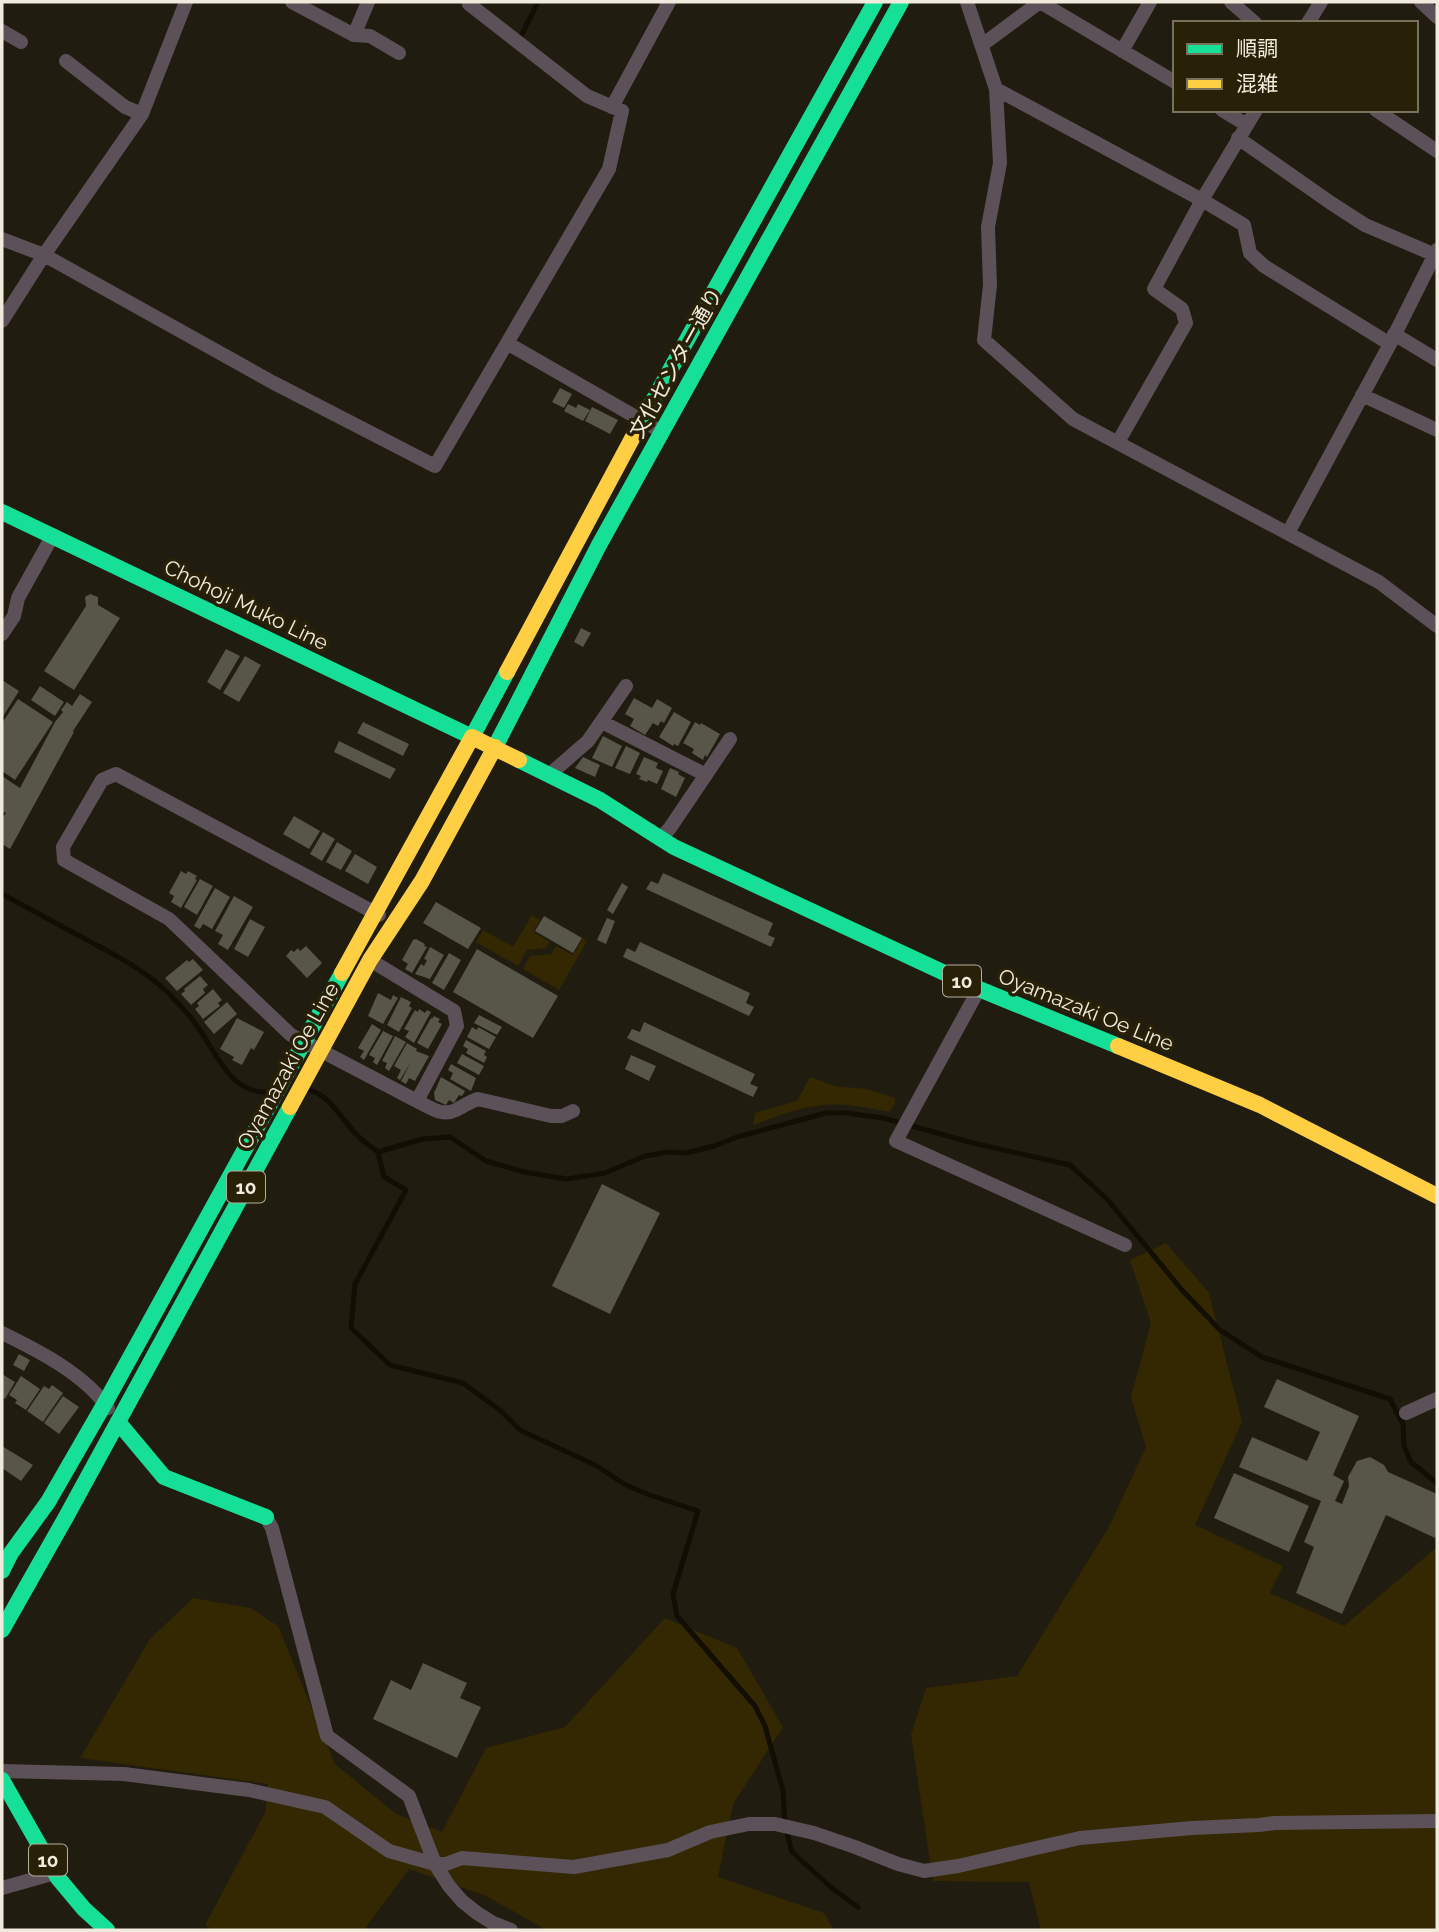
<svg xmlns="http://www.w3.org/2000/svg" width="1439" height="1932" font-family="Raleway,'Noto Sans JP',sans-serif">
<rect width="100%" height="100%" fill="#201c0f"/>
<!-- green -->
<path fill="#342802" d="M532,915L540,920L533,932L550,942L546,948L527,950L518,966L476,942L483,930L513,947Z
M583,938L587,941L559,990L523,969L530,956L551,954L556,946L573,955Z
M810,1077L835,1086L867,1089L895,1098V1103L890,1112C868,1108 846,1103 823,1105C799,1107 776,1117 753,1125L755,1113L797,1101Z
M1166,1243L1209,1293L1242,1422L1195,1525L1283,1566L1270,1593L1344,1626L1437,1547V1930H1041L1029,1882L933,1881L911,1735L926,1688L1017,1676L1110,1525L1146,1447L1131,1397L1151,1323L1130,1260Z
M193,1598L250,1608L278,1626L335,1764L396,1814L442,1832L486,1748L565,1727L665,1618L737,1648L783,1727L733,1804L718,1877L824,1913L834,1930H544L543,1928L486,1896L409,1869L364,1930H214L205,1925L265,1813L268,1784L80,1758L150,1639Z"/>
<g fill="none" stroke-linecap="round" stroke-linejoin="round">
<!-- stream -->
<path stroke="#120e03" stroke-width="5" d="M521,36L538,2
M2,894C30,909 59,925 87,940C119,957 152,974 176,1001C183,1009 191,1017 197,1026C216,1052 230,1094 268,1092
M305,1089C328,1092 341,1118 356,1134C362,1141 370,1146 378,1152L422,1139L450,1137L486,1161L524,1172L567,1179L605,1173L645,1156L668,1152L686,1153L714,1146L737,1137L826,1113H847L883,1118L973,1143L1070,1165L1107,1199L1182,1290L1220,1330L1262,1357L1390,1399L1403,1424L1404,1446L1411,1462L1437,1483
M378,1152L384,1177L406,1190L355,1284L351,1328L390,1365L463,1383L501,1411L520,1430L597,1466L624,1484L647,1494L698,1511L673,1594L677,1616L755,1706L765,1726L783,1791L785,1826L792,1852L833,1889L858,1907"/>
</g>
<!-- building -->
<path fill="#585549" d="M560,388L572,394L564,408L552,402Z
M568,404L576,408L578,404L590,410L583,421L564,411Z
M592,407L618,420L610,434L585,421Z
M90,594L98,597V605L120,618L74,690L44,671L86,606L85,597Z
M581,628L591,633L583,647L574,642Z
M226,649L240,656L220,690L207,682Z
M245,656L261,665L239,702L223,693Z
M2,680L19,691L2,718Z
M40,686L64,702L55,716L31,700Z
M80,694L92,702L73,731L74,732L10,849L2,844V818L6,813L2,811V776L20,788L55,722L63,712L61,710L67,702L72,706Z
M634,698L652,708L657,699L672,708L664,723L661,721L658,726L653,723L645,735L630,726L634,719L625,714Z
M18,699L53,722L15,780L2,771V723Z
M674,712L691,722L678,746L674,744L673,746L659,737Z
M363,722L409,744L403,756L357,733Z
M695,722L700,725L701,723L720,734L707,757L705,755L703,760L692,753L694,749L683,743Z
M603,736L622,746L612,767L592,758Z
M339,741L396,769L390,779L334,752Z
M626,746L640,753L630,774L615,768Z
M583,757L600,765L595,777L575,768Z
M644,757L658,763L656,768L663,771L657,784L648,780L647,782L639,779L641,776L636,774Z
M670,768L679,772L678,774L685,778L676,797L661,789Z
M294,816L320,831L309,849L283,834Z
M323,832L335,839L322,861L310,854Z
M337,842L352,851L341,870L326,862Z
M355,854L377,867L368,884L345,871Z
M181,871L186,874L188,871L197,876L195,879L197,880L181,908L171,902L174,896L169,893Z
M663,873L773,923L768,935L775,938L771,947L646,889L651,881L658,884Z
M200,879L213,886L197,915L184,907Z
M622,883L628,887L613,914L607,910Z
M215,888L230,897L212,929L203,924L200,929L194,926Z
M234,896L253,907L228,950L218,944L223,935L215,931Z
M436,902L481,928L468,949L423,923Z
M544,916L582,938L573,953L535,931Z
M607,918L615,921L606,944L597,940Z
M250,919L265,927L248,957L234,949Z
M416,939L425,944L424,946L427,947L412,973L405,969L408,964L402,960L413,940Z
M640,942L750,993L746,1003L754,1007L749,1016L623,957L627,948L635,952Z
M306,946L322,963L307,978L286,956L291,950L294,952L298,948L300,951Z
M430,947L444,955L430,979L415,974L421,964L424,966L427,960L424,959Z
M477,949L558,996L533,1038L453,992Z
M449,953L461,960L444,990L432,983Z
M193,959L203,970L177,991L165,978L187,960L189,962Z
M200,976L208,985L203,989L205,993L191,1005L181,994L185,991L184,989Z
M213,989L222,1000L218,1003L220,1006L203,1019L195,1009L199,1006L197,1003Z
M378,993L391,1000L393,995L398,998L383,1024L368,1016Z
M401,997L411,1002L409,1006L412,1008L399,1032L387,1025Z
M227,1002L237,1014L214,1034L204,1022Z
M419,1009L425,1013L427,1010L431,1012L414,1043L405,1037L409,1031L404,1029L415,1010L418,1012Z
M479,1015L502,1027L497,1035L474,1023Z
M434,1016L440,1019L438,1022L442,1024L428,1049L417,1043L431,1018L432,1019Z
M237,1018L264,1032L254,1050L251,1048L242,1065L232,1060L234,1057L220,1049Z
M644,1022L755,1074L750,1084L758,1087L753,1097L627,1038L632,1029L640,1032Z
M372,1024L381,1030L364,1060L360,1057L364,1051L358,1048Z
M472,1027L477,1030L478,1027L496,1037L489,1049L467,1037Z
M383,1031L393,1036L377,1065L373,1062L375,1058L369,1055Z
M395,1036L406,1042L389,1071L385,1068L387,1063L382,1061Z
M466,1040L486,1051L484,1055L487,1057L484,1063L466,1053L468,1049L463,1046Z
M407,1043L417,1049L416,1051L429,1056L415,1081L409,1078L406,1084L401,1081L411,1062L400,1080L397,1078L401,1070L394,1066Z
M462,1054L484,1066L479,1075L457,1063Z
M631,1055L656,1066L649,1081L625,1069Z
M451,1064L476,1078L471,1091L450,1079L453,1073L448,1070Z
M441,1077L465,1091L462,1096L459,1095L454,1103L449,1100L446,1105L435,1100L434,1093Z
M602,1184L660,1213L610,1314L552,1286Z
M19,1354L30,1360L24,1371L13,1365Z
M2,1374L15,1382L5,1399L2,1397Z
M21,1376L40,1389L26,1410L15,1403L17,1400L9,1395Z
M1277,1379L1359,1416L1333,1475L1344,1481L1335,1501L1342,1504L1349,1486L1348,1477L1357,1461L1370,1457L1384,1465L1388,1472L1437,1494V1532L1435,1538L1386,1515L1342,1614L1296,1593L1314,1547L1304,1542L1321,1501L1239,1467L1252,1437L1307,1461L1320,1432L1264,1407Z
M52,1385L63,1393L43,1422L27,1411L44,1386L49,1389Z
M63,1396L79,1407L59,1434L44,1423Z
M2,1446L33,1465L21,1481L2,1468Z
M1234,1473L1309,1506L1289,1552L1214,1518Z
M423,1663L467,1683L460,1698L481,1707L457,1758L373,1719L391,1680L411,1690Z"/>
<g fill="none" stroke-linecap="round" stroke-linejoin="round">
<!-- street -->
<path stroke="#5c5158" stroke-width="14" d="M292,2L354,35L368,2
M967,2L996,89L1000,163L988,227L990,285L984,340L1073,419L1379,582L1437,626
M1040,2L1175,82
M1231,2L1255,23
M1421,2L1437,17
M1308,23L1321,2
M2,31L21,42
M354,35L370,36L399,53
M982,45L1040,2
M1122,51L1150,2
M66,61L125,107L142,114
M996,89L1202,200L1244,225L1250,253L1264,266L1390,344
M612,107L669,2
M1222,110L1247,125
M1376,110L1437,151
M1238,138L1331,203L1365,225L1435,255
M2,239L44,255L272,382L435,466L609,169L622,111L587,96L469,4L470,2
M2,321L44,255L142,114L186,2
M1394,334L1437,360
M507,343L662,432
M1362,395L1437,430
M1118,442L1186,323L1182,309L1154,289L1202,200L1256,110
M1288,533L1390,344L1437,250
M2,634L14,616L18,598L53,535
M602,722L706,775
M549,775L588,741L626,686
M660,839L670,828L730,739
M370,960L454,1011L457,1026L417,1101L291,1035L169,919L64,860L63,847L102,780L116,774L379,915
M979,989L896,1141L1125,1245
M417,1101C429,1107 442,1117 456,1110C464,1106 469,1102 478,1099L551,1116H562L573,1111
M2,1333C39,1351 84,1374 108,1408
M1406,1413L1437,1399
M266,1517L272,1528L327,1736L409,1796L435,1864L449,1886L462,1901L477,1913L493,1923L511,1930
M2,1771L124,1774L249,1790L325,1807L389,1851L435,1864H446L462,1858L574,1867L668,1850L710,1832L749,1824H775L814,1833L855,1847L898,1864L924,1871L958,1866L1080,1838L1192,1828L1259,1825L1275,1823L1437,1821
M2,1888L55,1873"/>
<!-- fast -->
<path stroke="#16e098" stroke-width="16" d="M634,435L875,2
M2,512L472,737L507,672
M495,747L599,545L901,2
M519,760L600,800L674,847L979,989L1118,1046
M118,1422L164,1477L266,1517
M2,1571L11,1553L48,1502L105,1403L342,973
M2,1630L66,1517L290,1107
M2,1780L58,1878L84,1909L107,1930"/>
<!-- slow -->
<path stroke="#ffcf43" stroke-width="16" d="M507,672L634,435
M342,973L472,737L519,760
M1118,1046L1260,1105L1437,1196
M290,1107L370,960L422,881L495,747"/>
</g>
<g text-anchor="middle" stroke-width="7" stroke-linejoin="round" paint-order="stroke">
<!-- shield labels -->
<g fill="#282007" stroke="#b4ae9c" stroke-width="2">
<rect x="943" y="965.5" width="38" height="31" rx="5"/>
<rect x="227" y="1171.5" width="38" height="31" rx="5"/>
<rect x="29" y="1844.5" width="38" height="31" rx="5"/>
</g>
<g font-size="19" font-weight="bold" fill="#f0ebdc">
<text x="962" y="988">10</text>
<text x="246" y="1194">10</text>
<text x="48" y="1867">10</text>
</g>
<!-- street labels -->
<g font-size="21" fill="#f0ebdc" stroke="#282007">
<text transform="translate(676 363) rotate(-61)" y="7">文化センター通り</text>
<text transform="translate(246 605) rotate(26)" y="7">Chohoji Muko Line</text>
<text transform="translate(1086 1010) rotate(22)" y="7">Oyamazaki Oe Line</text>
<text transform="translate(288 1066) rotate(-61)" y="7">Oyamazaki Oe Line</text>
</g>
</g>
<!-- border -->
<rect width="1439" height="1932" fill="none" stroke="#f0ebdc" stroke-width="7"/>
<!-- legend -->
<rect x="1173" y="21" width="245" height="91" fill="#282007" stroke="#78715c" stroke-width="2"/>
<rect x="1187" y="44" width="35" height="10" fill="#16e098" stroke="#78715c" stroke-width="2"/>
<text x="1236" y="56" font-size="21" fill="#f0ebdc">順調</text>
<rect x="1187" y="79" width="35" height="10" fill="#ffcf43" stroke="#78715c" stroke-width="2"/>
<text x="1236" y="91" font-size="21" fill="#f0ebdc">混雑</text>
</svg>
